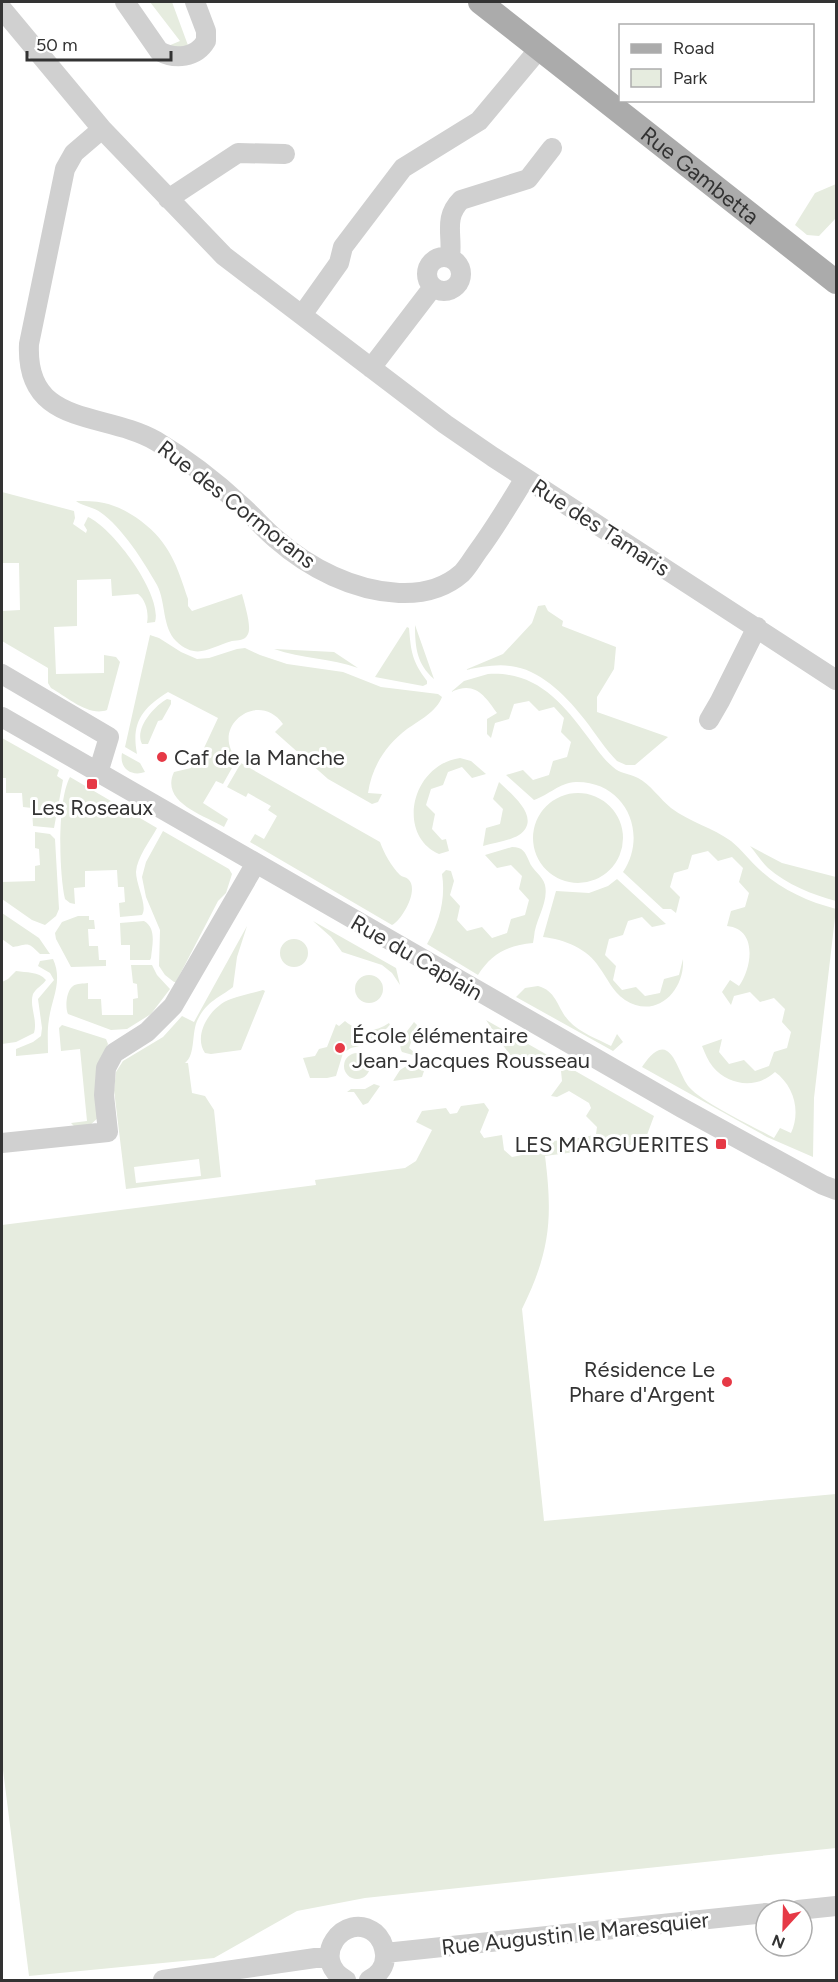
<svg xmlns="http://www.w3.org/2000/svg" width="838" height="1982" font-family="Figtree,sans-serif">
<rect width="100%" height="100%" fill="#fff"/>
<!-- green -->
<path fill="#e6ecdf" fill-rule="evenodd" d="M150,2H172L189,48L168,46L180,41Z
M836,184V218L819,236L807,235L795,225L815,193Z
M2,492L74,511L75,518L73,524L86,533L87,530L84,525L88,517C113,528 163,595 155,622L147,623C149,613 146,600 138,594L112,596L111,579L77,580V626L54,627L56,674L104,673V655L116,657L120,662L107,710C89,717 67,697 51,688L48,683V668L2,641V611L20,610L19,563H2Z
M76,501C85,501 95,501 104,503C118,506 130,513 141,521C170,543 177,566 188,599V606L192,611L242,594C244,602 252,627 248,634C245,641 238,640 232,641C210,647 197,661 176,641C162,627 166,602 157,585C144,562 122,527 100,512C93,507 82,506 76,501Z
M545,605L548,611L563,621L562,626L616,647L614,669L597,697V712L668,737L635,765H626L617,761C605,749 596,734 585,720C569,699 543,672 516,667C499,663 482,667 465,670L503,654L532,623L538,606Z
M415,625L434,679C417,664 415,648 415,625Z
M407,627L409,628C411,652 412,661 427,681V684L423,686L375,677Z
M150,635L159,638L181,652L197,659L209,658L237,649L245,648L260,655L287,664L343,672L381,687L438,694L442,697C437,711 419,721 407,729C386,745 372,766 368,793L382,794L378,802L372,804L328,779L275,732L283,724C258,689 209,727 237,759L223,784L216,781L203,803L228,819L224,827C203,815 160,802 174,772L191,768L204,748L218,718L168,692C142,708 131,723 137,754L125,747Z
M274,649L334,652L358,668C331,658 302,659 274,649Z
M488,674C535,671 561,701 587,736C595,746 602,758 613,767C620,774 629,773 638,778C649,783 661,800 671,808C690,822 713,828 731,841C742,850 750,861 760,870C781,890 809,902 836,909L814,1098L813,1157L767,1137L642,1067C647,1060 657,1045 667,1051C676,1056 682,1079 689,1087C704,1104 753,1126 774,1138L780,1128L791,1133C801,1111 794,1086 775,1072C757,1089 729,1086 713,1067C708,1061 705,1053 702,1046L722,1039L719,1052L729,1064L744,1060L755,1071L769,1066L774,1052L787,1048L791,1032L782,1022L785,1009L774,998L760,1002L750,992L734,996L731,1005L722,992L730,980L739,986C752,968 758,929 727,926L731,911L745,907L749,893L739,882L743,868L732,857L718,861L708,851L692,855L688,869L674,873L670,887L680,897L676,913L671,909H663L623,872C649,833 625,781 576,782C559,783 549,795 534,800L506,775L523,770L533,780L549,775L553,761L567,757L571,742L561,732L564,718L554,707L539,711L529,701L514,704L509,719L495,723L491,738L487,734V719L497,713C484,695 475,681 451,692L464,681Z
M167,699L171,700V704L162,720L158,721L148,744H142C134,729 154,706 167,699Z
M2,738L59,770L57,776L63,780L54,828L33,826L32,808L23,807L22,793H6V778H2Z
M122,753L140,763L145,772C131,777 119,768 122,753Z
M460,758L471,761L486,774L472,778L462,767L448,772L443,785L431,789L426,805L435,814L432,829L442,840L446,839L449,851L439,854C396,835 411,765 460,758Z
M241,763L380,842C384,853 391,866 400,875C402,877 406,877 408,879C420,889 402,920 392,925L250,842L255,834L264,839L277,816L268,810L271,806L248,793L246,797L227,787Z
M70,777L157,828C150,841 137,857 136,872C136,885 148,906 142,915L120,917L119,903L125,902L124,887H118L117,870L85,871V887L74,888L75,904L70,903L65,899C59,873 57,801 70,777Z
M499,782C511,794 543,818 519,835C509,841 494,843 483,846L486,828L500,824L503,809L493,799Z
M533 838a45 45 0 1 1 90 0a45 45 0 1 1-90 0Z
M163,831L229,869L232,874L226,893L218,901L176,982H174L165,975L159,966L160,930L146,897L142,877L146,862Z
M35,832L50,834L55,839L59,909L56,916L45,925L32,920L2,899V869V882L35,881V866L40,865L39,849L35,848Z
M750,846L782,863L836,877V901C813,895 786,884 768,868C761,861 756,853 750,846Z
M512,847C523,847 525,852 529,861C532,870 543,876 545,885C549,902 535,920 534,937L533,943C508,945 491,954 478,975L427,944C439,923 446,899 442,874L446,870L451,871L454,881L450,895L460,906L457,920L467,931L482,927L492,938L507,933L511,919L525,915L529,900L519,889L522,876L511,865L497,868L485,855Z
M617,879L666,924L652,927L642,917L628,921L623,935L609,939L605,955L616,966L613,980L622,990L636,987L645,996L660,993L664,979L679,975L683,959C685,991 656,1020 625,1000C612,991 608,979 599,967C588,949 564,939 543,937L556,891L589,893L608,886Z
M2,913L39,938L50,954H40C27,941 29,944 13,947L2,939Z
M78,916H89V920H94L95,929H88L89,946H98L99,960H106V966L71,967L56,939L55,933L62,922Z
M144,921C157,928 152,946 151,958L150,960H130V945H121L120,923Z
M313,921L396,968L400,985L392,973L382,965L342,952L331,937Z
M247,926L237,957L233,987C219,998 207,1001 198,1019C191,1032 196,1055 185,1063H188L192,1093L205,1096L214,1110L221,1177L126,1189L114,1090L116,1072L123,1061L163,1037L182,1016L194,1022ZM199,1159L201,1176L136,1183L134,1167Z
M280 953a14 14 0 1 1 28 0a14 14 0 1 1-28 0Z
M53,959C63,981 52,998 49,1019C47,1031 48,1041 48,1053L16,1056V1049L33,1042L41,1036L42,1028L38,999L54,980L50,973L38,966L40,961Z
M131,965H152L157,975L170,989L151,1014L127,1029L111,1030L68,1014C65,1008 66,991 73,986C77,983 83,984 88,983V999H101L102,1015H133V999L138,998L137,984L133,983Z
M16,971C27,973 38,971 46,980C43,985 36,988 33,994C29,1006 38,1020 34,1033L16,1042L2,1044V982L8,979Z
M355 989a14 14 0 1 1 28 0a14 14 0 1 1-28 0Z
M538,986C557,991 557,1008 569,1021C580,1033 598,1039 611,1046L617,1034L623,1042L613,1051L516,997L525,988Z
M263,990L265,991L241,1050L211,1054L205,1053C192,1034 212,1005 231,999C241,995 253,993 263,990Z
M486,1020L654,1116L644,1143L545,1156C553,1219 550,1252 522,1309L544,1521L836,1494V1848L365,1898L297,1911L214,1958L29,1976L2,1762V1225L316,1185L315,1180L405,1168L416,1161L432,1130L416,1122L422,1111L446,1108L450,1114L457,1113L461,1106L484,1103L489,1110L480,1132L484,1138L502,1135L504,1150L512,1157L522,1155L529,1144L586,1137L596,1134L597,1127L586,1116L591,1108L589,1103L569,1091L557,1097L551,1096L562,1081L561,1071L554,1062L543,1059L527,1068C511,1062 496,1034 486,1020Z
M345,1021C359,1033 374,1033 389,1023L390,1025L372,1043L351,1048L343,1053L336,1076L327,1078H310L303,1058L315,1056L319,1049L327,1047L336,1024L339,1026Z
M414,1022L417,1025L409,1048L420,1057L402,1052C396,1041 408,1031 414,1022Z
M62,1025L106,1039L108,1044L96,1073L99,1117L89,1126H74L71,1123L87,1121L80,1049L61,1051L59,1028Z
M344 1066a13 13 0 1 1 26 0a13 13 0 1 1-26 0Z
M408,1065L418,1067L424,1071L422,1077L393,1081L400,1070Z
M374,1084L380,1086L368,1103L363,1105L354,1092H347L351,1089H365Z"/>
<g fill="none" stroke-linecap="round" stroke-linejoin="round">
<!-- minor -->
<path stroke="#d0d0d0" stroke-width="20" d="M125,2L159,51C175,60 196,58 206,41V31L195,2
M2,9L102,129L224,256L445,424L493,457L836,680
M102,129L74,153L65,169L29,344C25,428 104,411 156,441C188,460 216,482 243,507C254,517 264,529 276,539C309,568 354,591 399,593C422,594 444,589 462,573C468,567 473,558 478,551C495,528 510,503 525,478
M168,199L238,153L285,154
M427 274a17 17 0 1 1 34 0a17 17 0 1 1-34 0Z
M450,257C453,235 443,218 461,200L528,179L552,148
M302,315L339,263L343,247L403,168L479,121L539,49
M371,368L433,287
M2,674L109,737L98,773
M2,717L682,1108L823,1185L836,1190
M709,720L720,701L757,627
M2,1143L108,1132L104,1095L106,1068L114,1053L147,1032L173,1006L256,863
M798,1910L836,1906
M385,1953L766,1913
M163,1980L329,1956
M346,1980C308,1960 344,1909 375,1933C381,1938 384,1946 385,1954C386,1966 379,1975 369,1980"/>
<!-- major -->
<path stroke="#ababab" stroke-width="24" id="s1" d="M480,2L836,282"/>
</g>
<!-- markers -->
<g fill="#e63946" stroke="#fff" stroke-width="2">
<circle cx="162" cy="757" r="6"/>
<rect x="86" y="778" width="12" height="12" rx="3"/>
<circle cx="340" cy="1048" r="6"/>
<rect x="715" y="1138" width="12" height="12" rx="3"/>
<circle cx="727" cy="1382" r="6"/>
</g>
<g text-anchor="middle" stroke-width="6" stroke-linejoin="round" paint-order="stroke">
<!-- street labels -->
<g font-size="22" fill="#333" stroke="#fff">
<text dy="8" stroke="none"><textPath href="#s1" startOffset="280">Rue Gambetta</textPath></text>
<text transform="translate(237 504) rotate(38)" y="8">Rue des Cormorans</text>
<text transform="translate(601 527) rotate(33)" y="8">Rue des Tamaris</text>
<text transform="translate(417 957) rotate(30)" y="8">Rue du Caplain</text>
<text transform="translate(575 1933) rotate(-6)" y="8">Rue Augustin le Maresquier</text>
</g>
<!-- poi labels -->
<g font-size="22" fill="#333" stroke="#fff" text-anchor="start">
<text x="174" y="765">Caf de la Manche</text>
<text x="92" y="815" text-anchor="middle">Les Roseaux</text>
<text x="352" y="1043">École élémentaire<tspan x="352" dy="25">Jean-Jacques Rousseau</tspan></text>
<text x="709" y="1152" text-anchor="end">LES MARGUERITES</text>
<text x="715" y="1377" text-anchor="end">Résidence Le<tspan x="715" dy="25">Phare d'Argent</tspan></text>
</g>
</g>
<!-- border -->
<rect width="838" height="1982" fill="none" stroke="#333333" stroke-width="6"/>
<!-- legend -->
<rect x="619" y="24" width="195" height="78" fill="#ffffff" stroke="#adadad" stroke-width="1.5"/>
<rect x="631" y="44" width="30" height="9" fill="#ababab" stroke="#adadad" stroke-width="1.5"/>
<text x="673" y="54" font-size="18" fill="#333333">Road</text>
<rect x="631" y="69" width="30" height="18" fill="#e6ecdf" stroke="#adadad" stroke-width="1.5"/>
<text x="673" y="84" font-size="18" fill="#333333">Park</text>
<!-- north arrow -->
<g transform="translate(784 1928) rotate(202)"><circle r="28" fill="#ffffff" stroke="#adadad" stroke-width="1.5"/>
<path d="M0-4.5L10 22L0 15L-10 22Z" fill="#e63946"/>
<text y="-9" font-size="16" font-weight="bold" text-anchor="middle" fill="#333333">N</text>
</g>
<!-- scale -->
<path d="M27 51v9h144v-9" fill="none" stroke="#333333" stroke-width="3"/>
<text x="36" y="51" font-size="18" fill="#333333" stroke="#ffffff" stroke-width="4.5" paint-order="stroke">50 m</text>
</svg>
